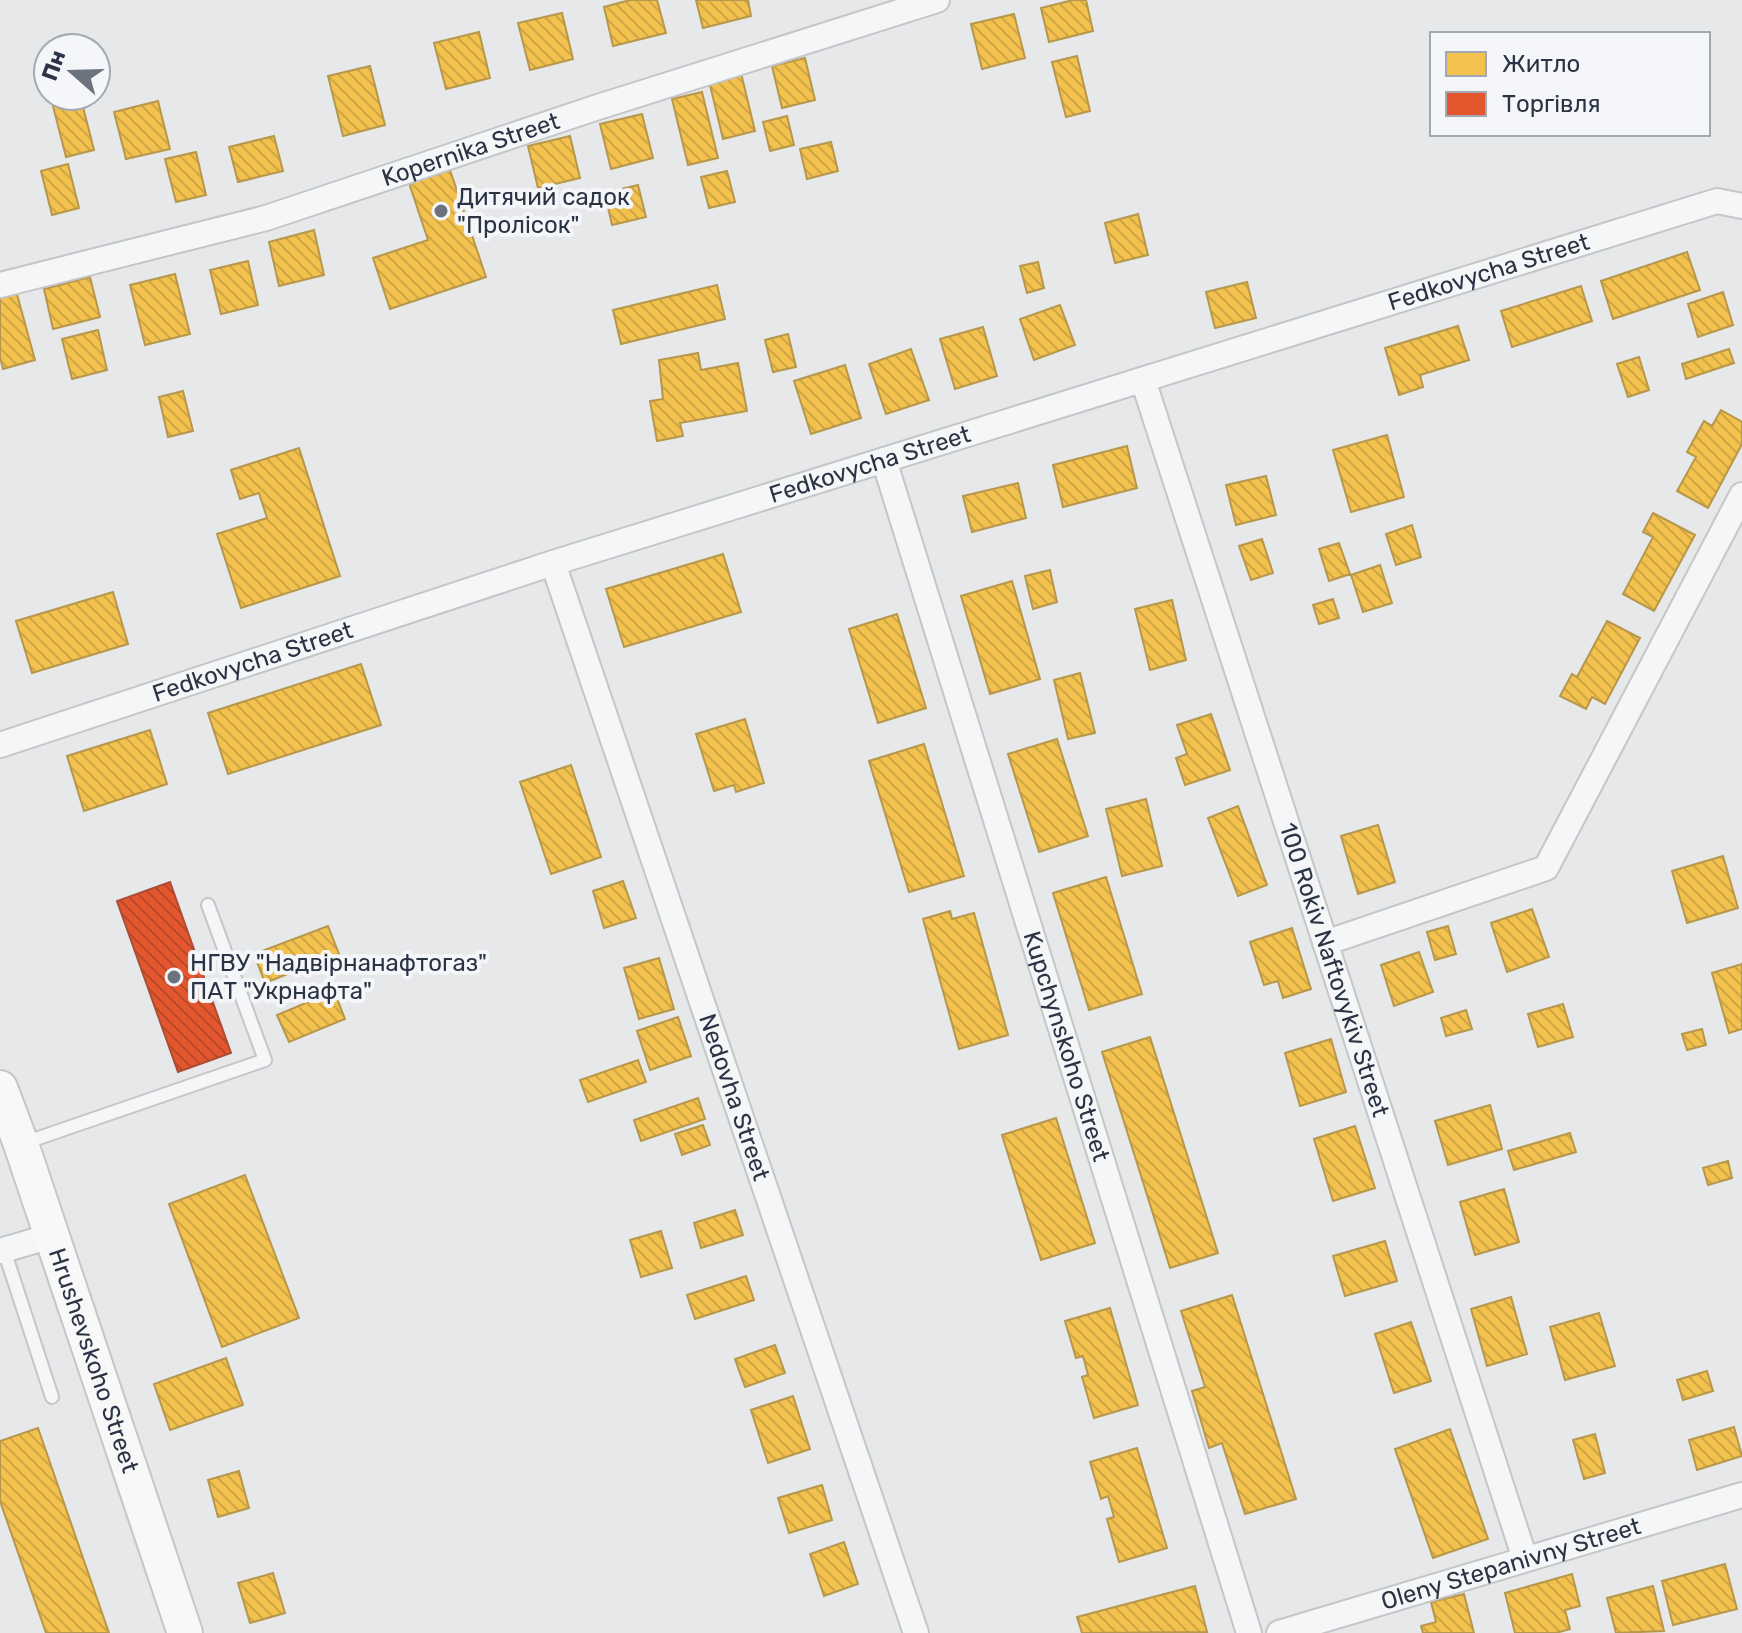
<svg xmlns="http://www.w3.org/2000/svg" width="1742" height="1633" font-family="Rubik,sans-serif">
<defs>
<pattern id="homes-back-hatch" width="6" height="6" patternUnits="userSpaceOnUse" patternTransform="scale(2)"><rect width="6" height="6" fill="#f2c14e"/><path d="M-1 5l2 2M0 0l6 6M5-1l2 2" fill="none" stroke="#d0a645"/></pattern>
<pattern id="shops-back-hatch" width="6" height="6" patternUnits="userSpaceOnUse" patternTransform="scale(2)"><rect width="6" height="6" fill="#e4572e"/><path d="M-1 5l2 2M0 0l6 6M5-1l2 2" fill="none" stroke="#b94929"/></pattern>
</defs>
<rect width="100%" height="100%" fill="#e6e8ea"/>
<!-- homes -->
<path fill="url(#homes-back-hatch)" stroke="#b6974b" stroke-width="2" d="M630,0H657L666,33L613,46L604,7Z
M696,0H748L751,16L703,28Z
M1073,0H1086L1093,31L1049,42L1041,8Z
M562,13L573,59L530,70L518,23Z
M1014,14L1025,58L982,69L971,24Z
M479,32L490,78L446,89L434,43Z
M1077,56L1090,111L1066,117L1052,62Z
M805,58L815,100L782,108L772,66Z
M370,66L385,125L343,136L328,76Z
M741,73L755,131L723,139L709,81Z
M702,92L718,158L688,165L672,99Z
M81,99L94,150L66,157L53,106Z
M158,101L170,149L126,159L114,112Z
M642,114L653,158L611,169L600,124Z
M787,116L794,145L770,151L763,122Z
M274,136L283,171L238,182L229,147Z
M570,136L580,178L538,188L528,146Z
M831,142L838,171L807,179L800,149Z
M196,152L206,195L176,202L165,159Z
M68,164L79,208L52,215L41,171Z
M450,170L486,277L390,309L373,258L428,240L409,183Z
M727,171L735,202L709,208L701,177Z
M638,185L646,217L612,225L605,193Z
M1138,214L1148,255L1115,263L1105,223Z
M314,230L324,275L279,286L269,242Z
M1687,252L1700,290L1613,319L1601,281Z
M248,261L258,305L221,314L210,270Z
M1038,262L1044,288L1027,293L1020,266Z
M175,274L190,334L145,345L130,285Z
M90,277L100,317L53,329L44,289Z
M1247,282L1256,318L1215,328L1206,292Z
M717,285L725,319L621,344L613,310Z
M1581,286L1592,321L1512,347L1501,311Z
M15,287L35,360L3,369L0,357V291Z
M1723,292L1733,325L1698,337L1688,304Z
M1060,305L1075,345L1034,360L1020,319Z
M1458,326L1469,360L1420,375L1423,387L1399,395L1385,348Z
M983,327L997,376L955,389L940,339Z
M98,330L107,370L72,379L62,339Z
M788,334L796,367L773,372L765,340Z
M911,349L929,400L886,414L869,364Z
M1729,349L1734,363L1686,379L1682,364Z
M698,353L701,370L738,363L747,411L680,423L683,436L657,441L650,401L663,399L659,360Z
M1639,357L1649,390L1628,397L1617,364Z
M845,365L861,418L811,434L794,381Z
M183,391L193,431L168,437L159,397Z
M1721,410L1742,422V444L1708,508L1677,491L1696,457L1687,452L1704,421L1712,426Z
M1387,435L1404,497L1351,512L1333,450Z
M1127,446L1137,488L1063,507L1053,465Z
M299,448L340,576L241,608L217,534L267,518L259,493L240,499L231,470Z
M1266,476L1276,515L1236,525L1226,485Z
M1018,483L1026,518L972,532L963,496Z
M1653,513L1695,535L1654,611L1623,594L1653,537L1643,532Z
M1412,525L1421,557L1396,565L1386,534Z
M1262,539L1273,573L1251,580L1239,546Z
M1339,543L1350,574L1329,581L1319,549Z
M723,554L741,612L624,647L606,589Z
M1380,565L1392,603L1363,612L1351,575Z
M1050,570L1057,602L1033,609L1025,576Z
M1012,581L1040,679L990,694L961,596Z
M113,592L128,644L32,673L16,621Z
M1333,599L1339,618L1319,624L1313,605Z
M1172,600L1186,660L1150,670L1135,609Z
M897,614L926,708L878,723L849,629Z
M1607,621L1640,638L1605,704L1592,697L1586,709L1560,696L1572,674L1577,677Z
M361,664L381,725L228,774L208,713Z
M1080,673L1095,733L1068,739L1054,680Z
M1211,714L1230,770L1185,785L1176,758L1187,754L1177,725Z
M745,719L764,783L736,792L734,785L714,791L696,734Z
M150,730L167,784L84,811L67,756Z
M1057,739L1088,836L1039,852L1008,754Z
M924,744L964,876L909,892L869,761Z
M571,765L601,857L551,874L520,782Z
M1146,799L1162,866L1122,876L1106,809Z
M1238,806L1267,885L1238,896L1208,818Z
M1378,825L1395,882L1358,894L1341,836Z
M1723,856L1738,908L1687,923L1672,871Z
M1106,877L1142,994L1089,1010L1053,893Z
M623,881L636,918L604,928L593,891Z
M1532,909L1549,957L1507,972L1491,923Z
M950,911L952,919L974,913L1008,1035L959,1049L923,919Z
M328,926L339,954L265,983L254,954Z
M1448,926L1456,954L1435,960L1427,932Z
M1292,928L1311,989L1283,998L1278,981L1264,985L1250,942Z
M1419,952L1433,992L1394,1006L1381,965Z
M659,958L674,1009L639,1019L624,968Z
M1742,964V1029L1729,1033L1712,973Z
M334,991L345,1019L289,1042L277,1015Z
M1563,1004L1573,1037L1538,1047L1528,1014Z
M1466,1010L1472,1029L1446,1036L1441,1018Z
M678,1017L691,1056L650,1070L637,1031Z
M1702,1029L1706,1045L1687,1050L1682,1034Z
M1150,1037L1218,1253L1170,1268L1102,1052Z
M1331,1039L1346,1092L1300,1106L1285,1053Z
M638,1060L646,1082L588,1102L580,1080Z
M698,1098L705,1119L641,1141L634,1120Z
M1490,1105L1502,1149L1448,1165L1435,1121Z
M1056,1118L1095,1243L1041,1260L1002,1135Z
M703,1125L710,1145L682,1155L675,1134Z
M1355,1126L1375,1188L1333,1201L1314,1139Z
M1570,1133L1576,1152L1514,1170L1508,1151Z
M1728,1161L1732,1178L1708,1185L1703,1168Z
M245,1175L299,1318L222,1347L169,1204Z
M1504,1189L1519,1242L1475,1255L1460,1202Z
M735,1210L743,1235L701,1248L694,1223Z
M661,1231L672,1268L641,1277L630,1240Z
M1385,1241L1397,1281L1345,1296L1333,1256Z
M746,1276L754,1300L695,1319L687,1295Z
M1232,1295L1296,1499L1245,1514L1222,1443L1209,1448L1192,1391L1205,1387L1181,1311Z
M1511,1297L1527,1354L1487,1366L1471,1309Z
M1110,1308L1138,1405L1094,1418L1082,1377L1088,1375L1083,1356L1076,1358L1065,1321Z
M1599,1313L1615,1366L1565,1380L1550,1327Z
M1411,1322L1431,1381L1394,1393L1375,1334Z
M775,1345L785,1373L745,1387L735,1359Z
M226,1358L243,1405L170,1430L154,1384Z
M1707,1371L1713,1391L1683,1400L1677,1380Z
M793,1396L810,1449L768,1463L751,1410Z
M1734,1427L1742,1456L1697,1470L1689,1440Z
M38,1428L109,1633H46L0,1501V1441Z
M1450,1429L1488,1539L1433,1558L1395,1449Z
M1595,1434L1605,1473L1584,1479L1573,1440Z
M1137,1448L1167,1548L1119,1562L1107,1519L1114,1517L1108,1496L1101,1499L1090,1462Z
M239,1471L249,1508L218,1517L208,1480Z
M822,1485L832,1520L789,1533L778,1498Z
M844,1542L858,1584L824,1596L810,1554Z
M1725,1564L1737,1609L1673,1625L1662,1581Z
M273,1573L285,1613L250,1623L238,1583Z
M1572,1574L1580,1606L1565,1610L1570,1629L1556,1633H1515L1505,1593Z
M1195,1586L1207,1632L1082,1633L1077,1617Z
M1653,1586L1664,1631L1616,1633L1607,1598Z
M1464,1594L1474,1633H1423L1421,1626L1436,1622L1431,1602Z"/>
<!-- shops -->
<path fill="url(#shops-back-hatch)" stroke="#ac4c35" stroke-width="2" d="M170,882L231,1053L178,1072L117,901Z"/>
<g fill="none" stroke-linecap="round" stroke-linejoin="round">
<defs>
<path id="lane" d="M24,1143L265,1060L208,905
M4,1250L52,1397"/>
<g id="street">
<path id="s1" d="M0,285L266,218L598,107L937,0"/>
<path id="s2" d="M1143,380L1525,1559"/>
<path id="s3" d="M884,460L1249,1633"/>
<path id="s4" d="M553,563L916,1633"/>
<path id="s5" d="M0,745L553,563L1717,201L1742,206"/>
<path d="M1325,943L1546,868L1742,495"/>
<path d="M0,1251L51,1236"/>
<path id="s6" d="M1279,1633L1742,1495"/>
</g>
<g id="secondary">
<path id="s7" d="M0,1088L21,1144L185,1633"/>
</g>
</defs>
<!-- lane casing -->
<use href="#lane" stroke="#c4c6c8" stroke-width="16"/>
<!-- street casing -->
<use href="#street" stroke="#c4c6c8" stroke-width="28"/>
<!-- secondary casing -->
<use href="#secondary" stroke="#c4c6c8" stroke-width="38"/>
<!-- lane -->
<use href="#lane" stroke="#f5f6f7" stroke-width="12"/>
<!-- street -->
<use href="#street" stroke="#f5f6f7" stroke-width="24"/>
<!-- secondary -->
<use href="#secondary" stroke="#f8f8f8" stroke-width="34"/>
</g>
<!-- markers -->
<g fill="#6c737f" stroke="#f4f6f9" stroke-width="3">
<circle cx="441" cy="211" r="8"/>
<circle cx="174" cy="977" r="8"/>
</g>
<g text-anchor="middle" stroke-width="8" stroke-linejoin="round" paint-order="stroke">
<!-- street labels -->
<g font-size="24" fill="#2b3445" stroke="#f4f6f9">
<text dy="8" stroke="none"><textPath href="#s1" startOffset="490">Kopernika Street</textPath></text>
<text dy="8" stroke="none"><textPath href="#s5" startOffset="1562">Fedkovycha Street</textPath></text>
<text dy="8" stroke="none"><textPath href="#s5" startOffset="914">Fedkovycha Street</textPath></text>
<text dy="8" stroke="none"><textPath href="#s5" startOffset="266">Fedkovycha Street</textPath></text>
<text dy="8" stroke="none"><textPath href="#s2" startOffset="620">100 Rokiv Naftovykiv Street</textPath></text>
<text dy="8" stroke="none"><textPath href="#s3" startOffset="614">Kupchynskoho Street</textPath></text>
<text dy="8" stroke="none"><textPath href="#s4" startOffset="564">Nedovha Street</textPath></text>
<text dy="8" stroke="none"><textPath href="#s7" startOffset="288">Hrushevskoho Street</textPath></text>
<text dy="8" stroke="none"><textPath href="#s6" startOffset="242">Oleny Stepanivny Street</textPath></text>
</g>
<!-- poi labels -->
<g font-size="24" fill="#2b3445" stroke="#f4f6f9" text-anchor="start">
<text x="457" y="205">Дитячий садок<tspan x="457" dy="28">"Пролісок"</tspan></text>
<text x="190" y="971">НГВУ "Надвірнанафтогаз"<tspan x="190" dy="28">ПАТ "Укрнафта"</tspan></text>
</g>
</g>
<!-- legend -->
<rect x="1430" y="32" width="280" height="104" fill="#f4f6f9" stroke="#a4a8b1" stroke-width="2"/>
<rect x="1446" y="52" width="40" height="24" fill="#f2c14e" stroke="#a4a8b1" stroke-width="2"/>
<text x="1502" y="72" font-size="24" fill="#2b3445">Житло</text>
<rect x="1446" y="92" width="40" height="24" fill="#e4572e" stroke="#a4a8b1" stroke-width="2"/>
<text x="1502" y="112" font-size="24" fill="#2b3445">Торгівля</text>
<!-- north arrow -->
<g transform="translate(72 72) rotate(290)"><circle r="38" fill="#f4f6f9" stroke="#a4a8b1" stroke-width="2"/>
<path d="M0-6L14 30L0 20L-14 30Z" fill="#6c737f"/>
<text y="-12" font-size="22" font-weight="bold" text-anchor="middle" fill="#2b3445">Пн</text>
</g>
</svg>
